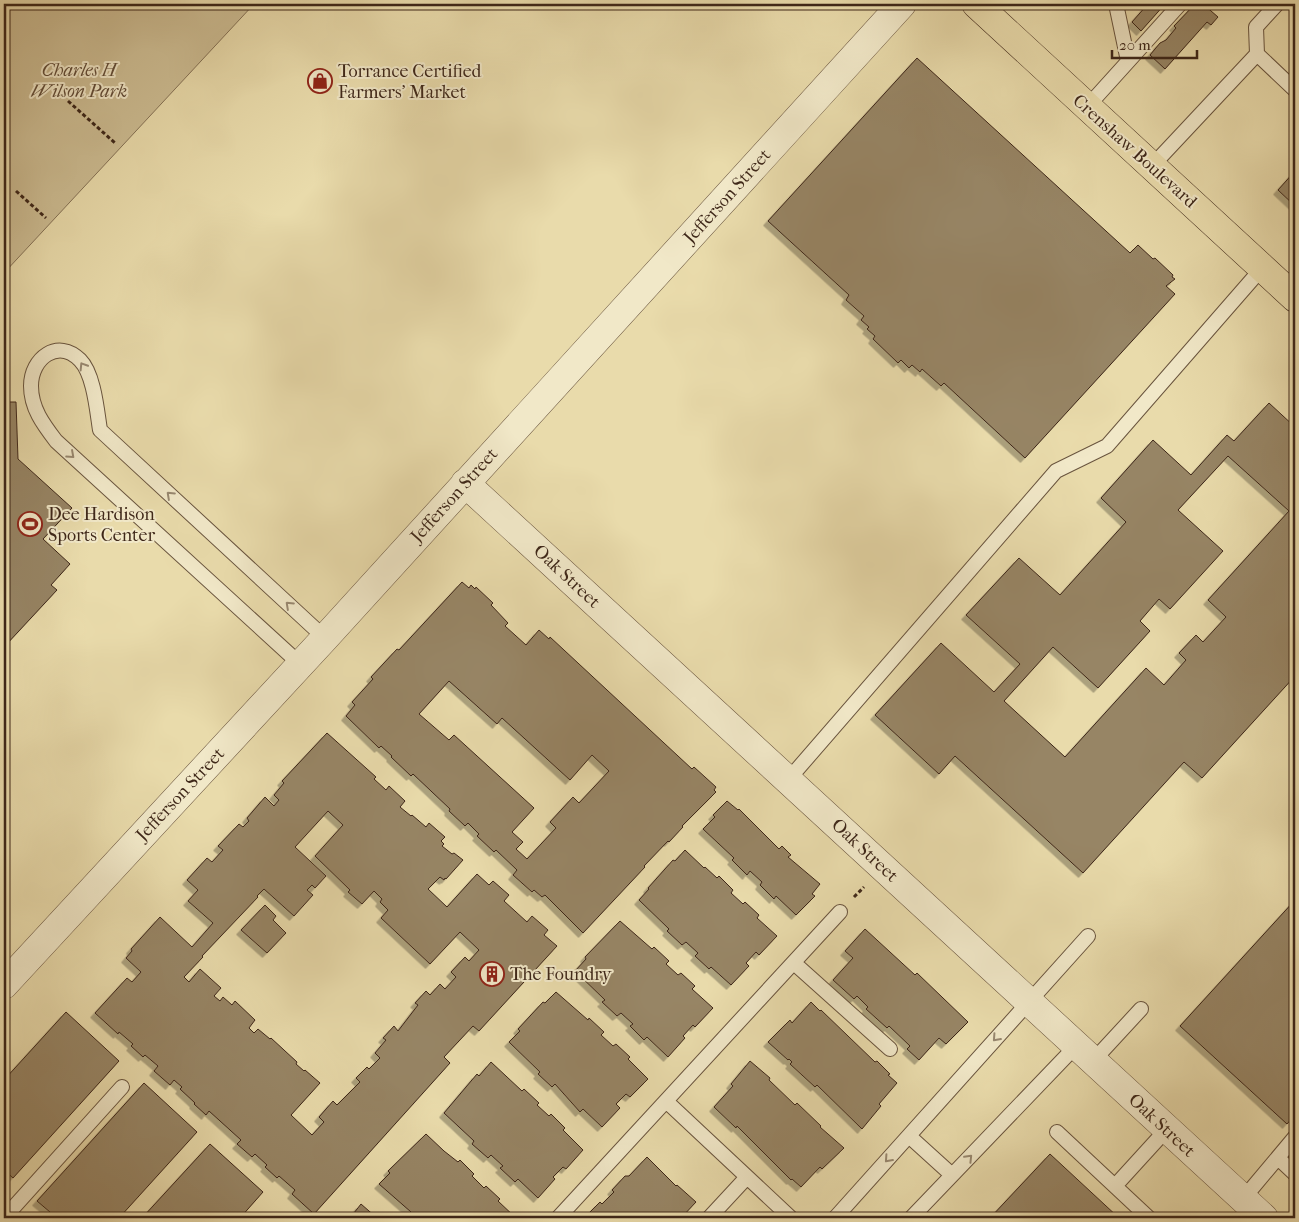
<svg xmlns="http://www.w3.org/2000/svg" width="1299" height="1222" font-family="'IM FELL French Canon',serif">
<defs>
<filter id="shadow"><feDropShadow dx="-4.5" dy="4.5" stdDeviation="0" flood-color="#0004"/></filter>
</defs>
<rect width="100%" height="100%" fill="#e9dbab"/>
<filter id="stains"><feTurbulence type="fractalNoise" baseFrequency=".004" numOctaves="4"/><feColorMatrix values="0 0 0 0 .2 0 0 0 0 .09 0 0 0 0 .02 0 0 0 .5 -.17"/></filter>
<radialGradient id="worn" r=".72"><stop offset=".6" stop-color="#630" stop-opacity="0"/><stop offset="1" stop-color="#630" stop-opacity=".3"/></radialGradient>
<!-- green -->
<path fill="#ccbc92" stroke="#857256" d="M4,4H254L4,273Z"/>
<!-- building -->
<path fill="#978565" stroke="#3e2719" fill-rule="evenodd" filter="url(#shadow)" d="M1145,4H1165L1141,31L1132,22L1147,5Z
M1195,4H1203L1218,17L1211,25L1207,22L1165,69L1150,55L1160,43L1166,40L1176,28L1174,26Z
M917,58L1130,253L1138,245L1153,259L1155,258L1173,275L1172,277L1175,279L1166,286L1175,294L1025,458L944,383L941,386L922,369L920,372L912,365L909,368L901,360L898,363L873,339L875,336L867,329L869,327L861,320L864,316L846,300L849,295L768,221Z
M1295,171V206L1278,190Z
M4,402H16L18,459L72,508L43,539L70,564L51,585L57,590L5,646Z
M1269,403L1295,427V676L1202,778L1184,762L1083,873L955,756L939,774L875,715L941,643L994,692L1020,664L966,615L1019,558L1060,595L1126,522L1101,498L1153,440L1191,475L1227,435L1234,441ZM1228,456L1289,511L1208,600L1226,617L1203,642L1196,635L1179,653L1186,660L1164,685L1146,668L1065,757L1004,701L1053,647L1098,688L1150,631L1140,621L1159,599L1170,609L1223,551L1178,510Z
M462,582L469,588L471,585L475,589L476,587L493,603L491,605L508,623L505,626L526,645L539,630L549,639L550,637L692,769L694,767L716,787L714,790L716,792L682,826L683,827L669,842L668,841L644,866L645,867L583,933L545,895L542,897L534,890L532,892L513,875L517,870L496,850L494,852L477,836L479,834L468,823L465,826L449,811L450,809L413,774L411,776L391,757L392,756L381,746L379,748L346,716L355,705L352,702L373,679L371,677L397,649L399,650ZM449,681L497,724L502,718L570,780L592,755L609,771L579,803L573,797L550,822L556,828L527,859L516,849L523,842L512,832L534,808L454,735L449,740L419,714Z
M327,733L376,777L374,779L386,790L389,786L405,801L400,807L411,816L412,815L426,827L429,823L445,837L441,841L444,844L442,846L452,854L454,853L463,860L446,879L445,878L444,880L440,877L428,889L447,907L477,874L489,885L493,881L509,895L504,901L527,922L532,916L548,930L544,935L557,946L479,1031L473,1026L444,1057L450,1063L314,1214L292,1194L295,1190L279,1176L277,1178L265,1167L267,1165L255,1154L252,1157L237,1144L241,1140L209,1111L206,1115L194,1104L195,1103L180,1089L182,1087L174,1080L170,1085L154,1071L158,1066L145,1055L143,1057L131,1046L133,1044L119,1032L118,1034L95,1013L127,978L132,982L141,972L126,958L132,951L131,949L160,917L192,947L213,923L188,901L198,890L187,880L207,858L212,862L223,850L218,846L239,824L243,827L249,821L247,818L265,797L274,806L279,800L274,795L284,783L282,781ZM328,811L343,825L315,856L350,890L348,892L362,904L374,891L382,899L380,902L388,910L381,918L430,964L460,932L479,950L469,961L465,957L451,972L456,977L445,989L440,984L430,995L426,991L415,1003L418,1005L398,1031L394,1026L383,1038L386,1040L375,1053L380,1058L369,1069L367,1067L356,1078L360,1082L337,1105L333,1101L319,1117L324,1122L312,1135L291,1115L320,1083L305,1070L304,1071L296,1064L297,1062L271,1038L270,1039L258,1029L254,1033L249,1028L255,1020L235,1001L232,1005L223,997L220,1001L214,996L221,988L200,969L189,982L184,977L203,957L202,956L258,897L257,896L264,889L294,916L313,895L307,890L312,885L315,888L326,876L295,847Z
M727,801L738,810L739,809L779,849L782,846L791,855L788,857L820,884L812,894L815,896L796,915L776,896L774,899L760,885L762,882L750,871L747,875L732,860L734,858L703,829L715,817L713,815Z
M685,850L704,868L705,867L717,878L719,876L733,890L731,893L743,904L745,902L759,915L757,918L777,936L759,955L756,952L746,963L749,966L731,985L711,967L709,969L695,956L698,953L686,942L682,945L667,931L669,929L639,900L649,889L648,888L673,860L675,861Z
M1295,900V1115L1287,1124L1180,1026Z
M265,905L276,916L273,920L286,933L267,953L241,930Z
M620,921L652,949L654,947L669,961L666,964L678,975L681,973L695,986L692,989L713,1008L695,1027L693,1025L683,1036L685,1038L668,1057L647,1037L644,1040L630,1026L633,1024L621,1013L617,1016L602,1002L605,1000L575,971L586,959L585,957Z
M865,929L915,975L917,973L968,1022L946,1044L939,1038L919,1060L907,1049L910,1046L889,1026L887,1028L866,1009L868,1007L857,996L854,999L833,980L853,958L845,951Z
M556,992L588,1020L589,1018L604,1032L601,1035L613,1046L616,1044L630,1057L628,1059L648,1079L630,1097L626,1094L616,1104L620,1108L602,1127L583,1109L580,1112L555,1084L552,1087L538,1074L540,1072L509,1042L520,1031L518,1029L543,1002L545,1003Z
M811,1002L820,1011L821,1010L875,1062L877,1061L890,1074L888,1075L897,1083L879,1104L881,1106L862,1129L817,1085L815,1087L790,1064L792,1062L789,1059L788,1060L768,1042L790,1020L792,1023Z
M66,1012L119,1061L13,1178L4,1170V1080Z
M750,1061L770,1078L769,1080L795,1105L797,1103L821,1126L820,1127L844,1148L822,1169L820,1167L801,1187L792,1179L791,1180L737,1126L736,1128L714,1107L733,1086L731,1084Z
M491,1062L522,1091L524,1089L539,1103L537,1105L549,1116L551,1114L565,1128L563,1130L583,1150L566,1169L563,1167L553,1177L555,1179L538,1198L518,1179L515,1182L500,1168L503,1166L491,1155L488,1158L472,1144L474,1141L444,1113L477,1074L479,1076Z
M144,1083L197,1132L119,1218H57L37,1201Z
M426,1134L444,1151L458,1162L460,1160L474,1174L472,1176L484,1188L486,1186L500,1199L498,1201L516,1218H411L408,1215L411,1212L379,1184L390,1173L388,1171Z
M210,1144L263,1192L240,1218H142Z
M1050,1154L1119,1218H990Z
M647,1157L676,1186L677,1185L696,1202L681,1218H589L586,1216L600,1202L602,1204L614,1192L612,1190L625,1176H629Z
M361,1204L377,1218H346L348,1216L350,1218Z"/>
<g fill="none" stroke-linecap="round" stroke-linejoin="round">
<defs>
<path id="service" d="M1116,4L1128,61
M1257,54L1256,27L1277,4
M1087,107L1180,4
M1152,166L1257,54L1295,90
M300,664L56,441C43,424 31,408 31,386C31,358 58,338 80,360C94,374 97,411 100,430L325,638
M788,780L1056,471L1107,446L1263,267
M794,963L890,1049
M1093,1061L1141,1009
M666,1101L791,1218
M1057,1132L1149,1218
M909,1136L952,1175
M1278,1158L1295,1174
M1115,1186L1167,1129
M1243,1199L1295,1137
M4,1218L122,1087
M558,1218L840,912
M709,1218L747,1177
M835,1218L1088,936
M911,1218L1076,1046"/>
<path id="minor" d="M465,483L1264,1218
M4,985L325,638L902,4"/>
<path id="primary" d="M976,4L1295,298"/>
</defs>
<!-- service casing -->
<use href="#service" stroke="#69543e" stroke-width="16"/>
<!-- minor casing -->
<use href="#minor" stroke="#69543e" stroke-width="29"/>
<!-- primary casing -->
<use href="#primary" stroke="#3e2719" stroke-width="29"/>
<!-- path -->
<path stroke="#3e2719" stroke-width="3" stroke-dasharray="4 2.5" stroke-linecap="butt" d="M68,101L115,143
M16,191L46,218
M854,897L864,887"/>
<!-- service -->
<use href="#service" stroke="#f1e8c8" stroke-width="14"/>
<!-- minor -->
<use href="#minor" stroke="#f1e8c8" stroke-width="28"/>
<!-- primary -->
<use href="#primary" stroke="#e9dbab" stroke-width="28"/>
</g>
<!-- one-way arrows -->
<defs><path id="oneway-chevron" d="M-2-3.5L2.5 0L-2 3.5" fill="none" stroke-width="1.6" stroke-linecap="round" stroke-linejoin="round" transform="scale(1.25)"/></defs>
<g stroke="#988870">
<use href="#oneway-chevron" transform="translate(83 366) rotate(-122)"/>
<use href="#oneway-chevron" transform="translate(71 455) rotate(42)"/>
<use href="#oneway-chevron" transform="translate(170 495) rotate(-137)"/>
<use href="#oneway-chevron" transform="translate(289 605) rotate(-137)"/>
<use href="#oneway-chevron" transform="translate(996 1038) rotate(132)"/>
<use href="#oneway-chevron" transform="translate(969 1158) rotate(-46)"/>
<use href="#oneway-chevron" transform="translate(888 1159) rotate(132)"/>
</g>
<!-- icons -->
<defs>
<symbol id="shop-ring" viewBox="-11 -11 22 22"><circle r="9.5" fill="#f1e8c8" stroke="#8f2418" stroke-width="1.5"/><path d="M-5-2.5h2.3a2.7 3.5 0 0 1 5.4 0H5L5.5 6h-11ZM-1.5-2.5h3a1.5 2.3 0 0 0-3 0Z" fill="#8f2418"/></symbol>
<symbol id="stadium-ring" viewBox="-11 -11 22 22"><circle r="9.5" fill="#f1e8c8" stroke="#8f2418" stroke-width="1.5"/><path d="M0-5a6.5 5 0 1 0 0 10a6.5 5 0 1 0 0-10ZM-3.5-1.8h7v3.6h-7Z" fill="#8f2418"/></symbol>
<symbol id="building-ring" viewBox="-11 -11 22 22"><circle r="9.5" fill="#f1e8c8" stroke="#8f2418" stroke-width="1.5"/><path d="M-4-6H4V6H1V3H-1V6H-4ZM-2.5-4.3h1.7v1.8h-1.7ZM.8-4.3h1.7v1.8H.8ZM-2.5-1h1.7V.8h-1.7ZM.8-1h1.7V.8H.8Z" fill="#8f2418"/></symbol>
</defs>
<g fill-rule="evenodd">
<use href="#shop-ring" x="306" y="67" width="28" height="28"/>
<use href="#stadium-ring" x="16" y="510" width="28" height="28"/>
<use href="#building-ring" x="478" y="960" width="28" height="28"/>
</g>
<g text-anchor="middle" stroke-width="4" stroke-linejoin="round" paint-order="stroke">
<!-- park labels -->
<g font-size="18" font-style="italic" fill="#624c37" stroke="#f1e8c8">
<text x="79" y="76">Charles H<tspan x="79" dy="21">Wilson Park</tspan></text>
</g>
<!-- poi labels -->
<g font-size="18" fill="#3e2719" stroke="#f1e8c8" text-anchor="start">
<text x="338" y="77">Torrance Certified<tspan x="338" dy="21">Farmers' Market</tspan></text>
<text x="48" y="520">Dee Hardison<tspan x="48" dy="21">Sports Center</tspan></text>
<text x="510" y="980">The Foundry</text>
</g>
<!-- street labels -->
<g font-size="18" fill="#3e2719" stroke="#f1e8c8">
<text transform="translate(1135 151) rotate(42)" y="6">Crenshaw Boulevard</text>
<text transform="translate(727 196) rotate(-48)" y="6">Jefferson Street</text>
<text transform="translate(454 495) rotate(-48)" y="6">Jefferson Street</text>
<text transform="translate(567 576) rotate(43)" y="6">Oak Street</text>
<text transform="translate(180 794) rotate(-47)" y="6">Jefferson Street</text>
<text transform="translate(865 850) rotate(43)" y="6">Oak Street</text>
<text transform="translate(1162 1125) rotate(43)" y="6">Oak Street</text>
</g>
</g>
<!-- margin -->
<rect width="1299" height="1222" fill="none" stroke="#e9dbab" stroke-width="20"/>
<rect x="5" y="5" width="1289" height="1212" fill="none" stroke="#3e2719" stroke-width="2.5"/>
<rect x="10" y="10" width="1279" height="1202" fill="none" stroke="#3e2719"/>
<!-- scale -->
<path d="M1112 50v8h85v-8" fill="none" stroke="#3e2719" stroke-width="2.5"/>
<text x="1119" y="50" font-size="15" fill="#3e2719" stroke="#f1e8c8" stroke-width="4" paint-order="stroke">20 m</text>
<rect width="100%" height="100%" filter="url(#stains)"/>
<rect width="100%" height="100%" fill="url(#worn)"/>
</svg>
